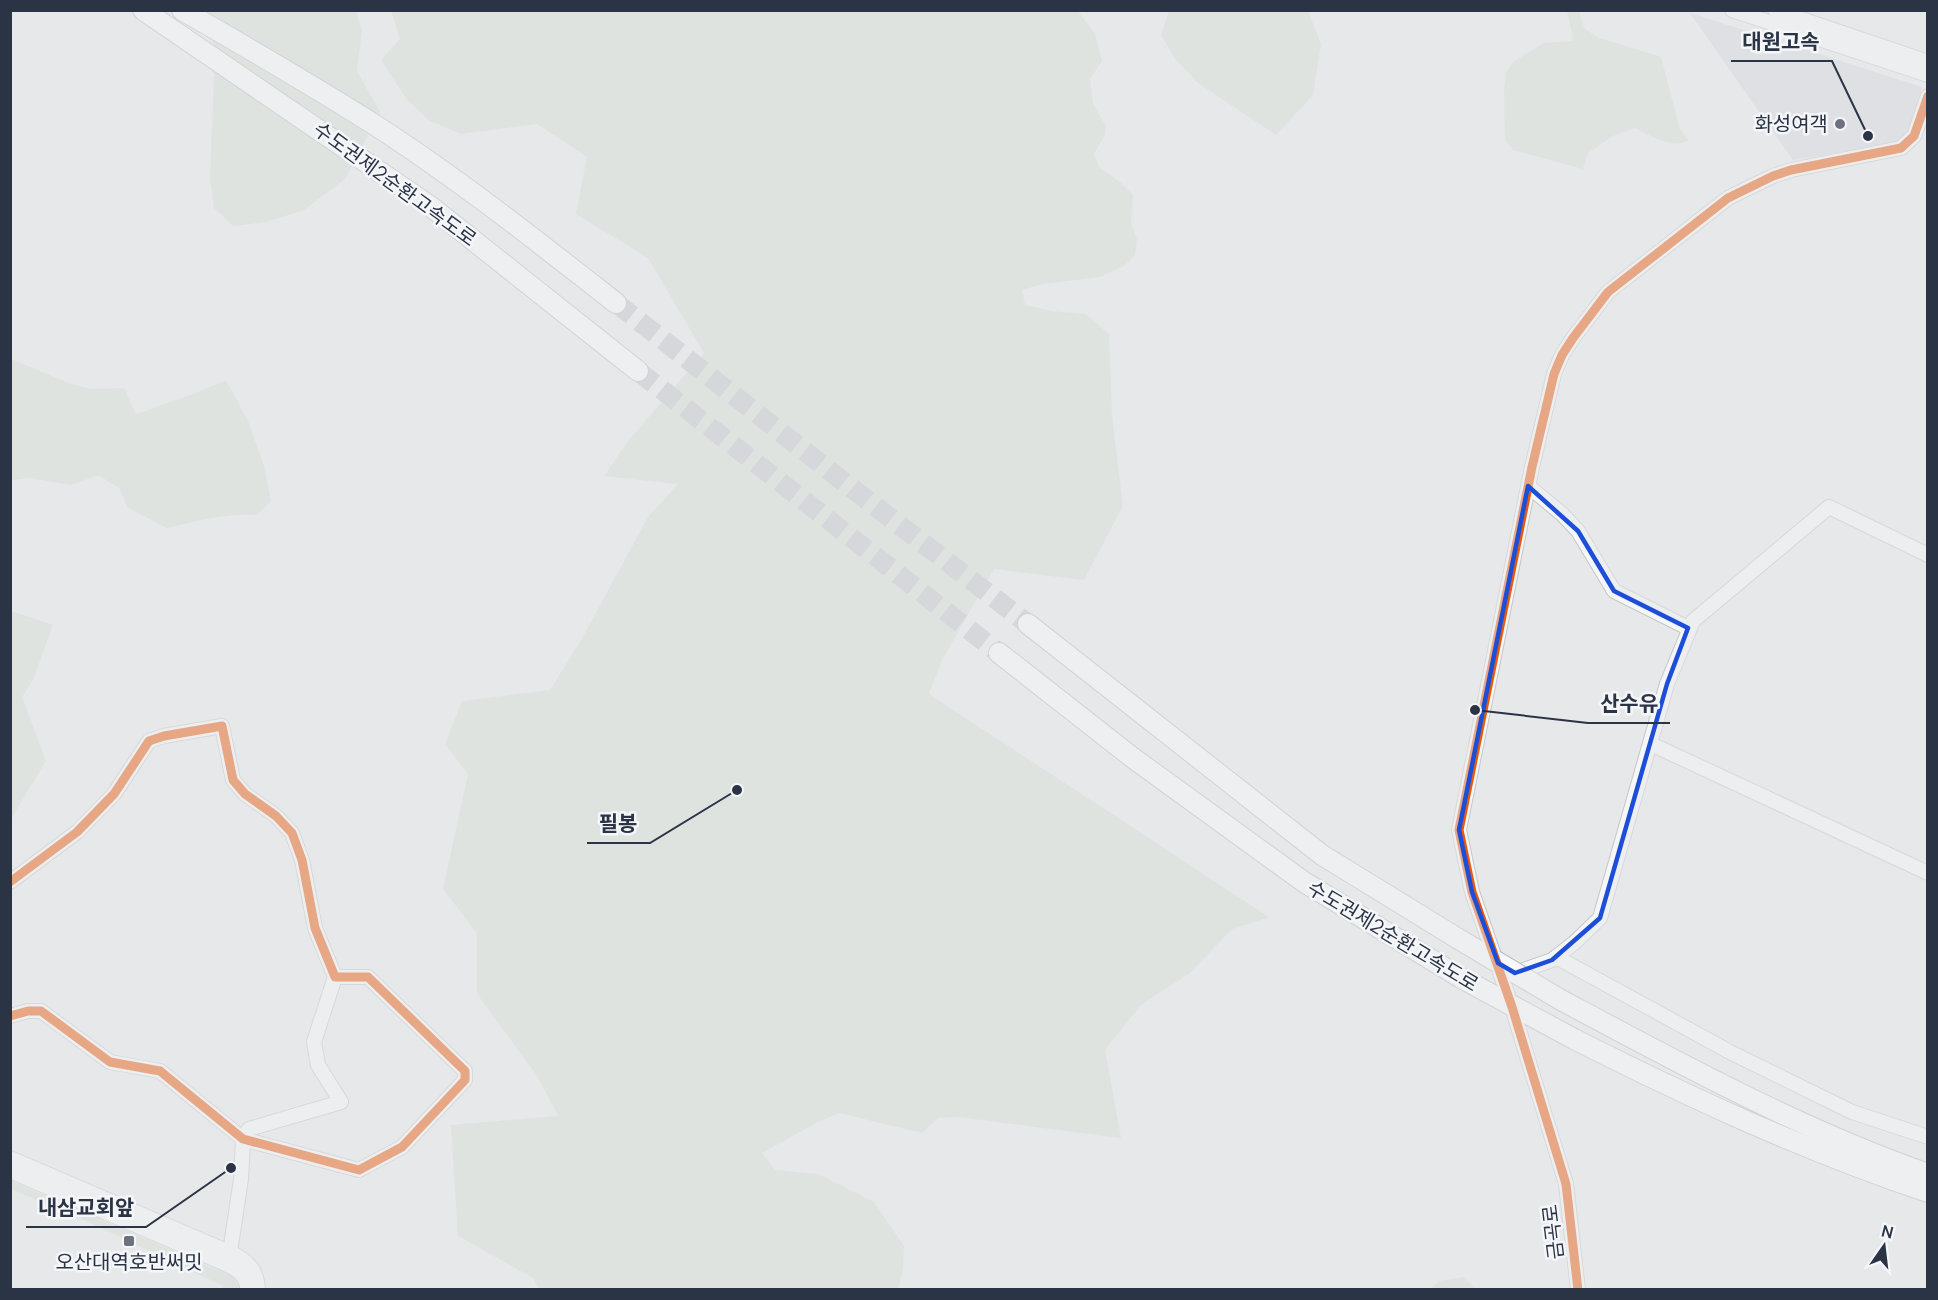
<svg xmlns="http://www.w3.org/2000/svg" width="1938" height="1300" font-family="Manrope,'Noto Sans KR',sans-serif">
<rect width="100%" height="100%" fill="#e6e8ea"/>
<!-- built -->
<path fill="#d4d7dd" d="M1690,13L1922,87L1909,131L1895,143L1793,160Z"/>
<!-- green -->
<path fill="#d6ded6" d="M391,10H1077L1095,34L1102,61L1090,79L1093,104L1106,126L1105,135L1094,154L1099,167L1121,183L1133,195L1131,223L1137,239L1135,255L1124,266L1100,277L1042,284L1022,290L1025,305L1051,311L1086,314L1109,334L1112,416L1123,506L1084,580L994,569L942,660L929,694L1269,917L1232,929L1190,973L1141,1005L1105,1050L1121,1138L958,1117L938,1118L922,1133L839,1113L816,1123L762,1153L775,1170L818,1174L874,1202L904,1246L903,1270L898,1289H539L533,1278L458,1236L451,1125L558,1116L538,1077L477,994V933L443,889L468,774L445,744L462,701L550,690L580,642L648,517L678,484L604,476L628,441L704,353L648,258L576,214L587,157L537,124L461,134L430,121L407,100L381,60L400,39Z
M207,11H356L362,31L357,71L380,112L345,179L304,210L266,222L233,226L214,208L210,178L215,51Z
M1169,11H1308L1321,44L1313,95L1276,135L1198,83L1176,60L1161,35Z
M1579,11L1584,28L1597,37L1661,57L1680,130L1689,140C1672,150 1650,135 1635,128L1613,136L1588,153L1583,169L1513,150L1505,140L1504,91L1506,72L1513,62L1543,43L1572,41L1573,37L1567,11Z
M11,359L71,384L91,389L124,388L136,414L193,394L226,380L248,421L264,466L271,502L256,515C225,513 197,521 167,528L128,508L119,488L98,475L72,485L29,478L11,480Z
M11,611L53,625L33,680L22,697L46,761L11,819Z
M10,1180L55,1200L53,1207L11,1189Z
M82,1211L235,1278L240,1289H222L223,1286L80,1218Z
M1464,1277L1475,1289H1430L1439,1281Z"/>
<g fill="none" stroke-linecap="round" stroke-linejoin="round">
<!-- highway-tunnel -->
<path stroke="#c1c4c9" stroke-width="20" stroke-dasharray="20 10" stroke-linecap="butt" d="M616,303L867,500L1028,624
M638,371L999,653"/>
<defs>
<path id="minor" d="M1732,10L1928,75
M1775,10L1928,62
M1528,486L1562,514L1578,531L1614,591L1688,628
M1651,744L1928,873
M10,882L77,832L114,794L149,741L164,736L222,726L233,780L245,794L276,816L292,833L302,860L315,928L335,977H368L465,1071V1080L402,1147L359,1170L243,1139L160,1071L110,1062L41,1011H28L10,1016
M1556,957L1730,1052L1852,1112L1928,1137
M1510,975L1552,960L1574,943L1600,918L1667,684L1693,621L1829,507L1928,555
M10,1158L236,1255C251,1264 257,1272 258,1290
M10,1171L221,1262C233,1268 248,1273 247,1290
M230,1252L241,1179L243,1139L249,1129L341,1102L318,1065L314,1042L335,977
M1578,1290L1566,1184L1512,1007L1472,892L1459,830L1532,467L1554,374L1562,355L1573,338L1608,292L1728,198L1773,176L1791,170L1901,148L1914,136L1928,96"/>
<path id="highway" d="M143,10L430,206L638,371
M182,10C248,48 314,86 378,127C461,181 538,242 616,303
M1028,624L1322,855L1457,938
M999,653L1133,758L1304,882L1463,979
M1561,1000C1681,1064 1800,1129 1928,1174
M1574,1039C1689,1097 1805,1151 1928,1192"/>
</defs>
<!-- minor casing -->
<use href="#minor" stroke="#c4c6c8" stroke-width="16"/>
<!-- highway casing -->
<use href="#highway" stroke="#b8bbbf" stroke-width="22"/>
<!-- minor -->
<use href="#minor" stroke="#f5f6f7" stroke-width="14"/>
<!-- highway -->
<use href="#highway" stroke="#f8f8f8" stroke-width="20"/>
<defs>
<path id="highway-bridge" d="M1457,938L1561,1000
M1463,979L1574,1039"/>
</defs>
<!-- highway-bridge casing -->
<use href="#highway-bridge" stroke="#b8bbbf" stroke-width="22" stroke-linecap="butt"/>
<!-- highway-bridge -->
<use href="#highway-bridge" stroke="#f8f8f8" stroke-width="20"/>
<defs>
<path id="cycleway" d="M10,882L77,832L114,794L149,741L164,736L222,726L233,780L245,794L276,816L292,833L302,860L315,928L335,977H368L465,1071V1080L402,1147L359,1170L243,1139L160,1071L110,1062L41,1011H28L10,1016
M1578,1290L1566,1184L1512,1007L1472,892L1459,830L1532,467L1554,374L1562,355L1573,338L1608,292L1728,198L1773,176L1791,170L1901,148L1914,136L1928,96"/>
</defs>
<!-- cycleway casing -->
<use href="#cycleway" stroke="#f4f6f9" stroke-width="13"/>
<!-- cycleway -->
<use href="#cycleway" stroke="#e8590c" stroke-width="9"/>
</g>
<!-- marked area -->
<path d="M0 0H1938V1300H0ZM1528,486L1578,531L1614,591L1688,628L1667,684L1600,918L1552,960L1515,973L1498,963L1472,892L1459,830Z" fill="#e6e8ea" fill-opacity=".55" fill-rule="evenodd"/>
<path fill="none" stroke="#1d4ed8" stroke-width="4.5" stroke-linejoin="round" d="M1528,486L1578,531L1614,591L1688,628L1667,684L1600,918L1552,960L1515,973L1498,963L1472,892L1459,830Z"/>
<!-- markers -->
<g fill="#6c737f" stroke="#f4f6f9" stroke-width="2">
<circle cx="1840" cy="124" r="6"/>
<rect x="123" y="1235" width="12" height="12" rx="3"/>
</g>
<g text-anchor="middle" stroke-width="5" stroke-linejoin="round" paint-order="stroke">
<!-- poi labels -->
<g font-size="20" fill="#2b3445" stroke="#f4f6f9" text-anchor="end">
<text x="1828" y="131">화성여객</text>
<text x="129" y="1269" text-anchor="middle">오산대역호반써밋</text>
</g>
<!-- street labels -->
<g font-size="20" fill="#2b3445" stroke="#f4f6f9">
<text transform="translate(395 184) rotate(36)" y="7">수도권제2순환고속도로</text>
<text transform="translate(1393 936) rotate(31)" y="7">수도권제2순환고속도로</text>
<text transform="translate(1553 1232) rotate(-97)" y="7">금곡로</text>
</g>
</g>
<!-- callouts -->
<path fill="none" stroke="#2b3445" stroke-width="2" d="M1868 136L1832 61H1731M1475 710L1588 723H1670M737 790L650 843H587M231 1168L146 1227H26"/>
<g fill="#2b3445" stroke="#f4f6f9" stroke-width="2">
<circle cx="1868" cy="136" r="6"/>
<circle cx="1475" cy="710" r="6"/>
<circle cx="737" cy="790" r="6"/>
<circle cx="231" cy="1168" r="6"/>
</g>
<g font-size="21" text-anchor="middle" font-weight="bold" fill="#2b3445" stroke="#f4f6f9" stroke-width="5" stroke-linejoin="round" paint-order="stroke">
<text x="1781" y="49">대원고속</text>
<text x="1629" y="711">산수유</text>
<text x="618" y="831">필봉</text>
<text x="86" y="1215">내삼교회앞</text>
</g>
<!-- border -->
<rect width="1938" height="1300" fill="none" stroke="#2b3445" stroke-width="24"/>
<!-- north arrow -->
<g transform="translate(1884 1246) rotate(14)" stroke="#f4f6f9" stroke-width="4.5" paint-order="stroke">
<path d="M0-4.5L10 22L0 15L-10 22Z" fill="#2b3445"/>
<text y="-9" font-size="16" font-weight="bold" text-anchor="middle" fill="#2b3445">N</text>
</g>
</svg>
